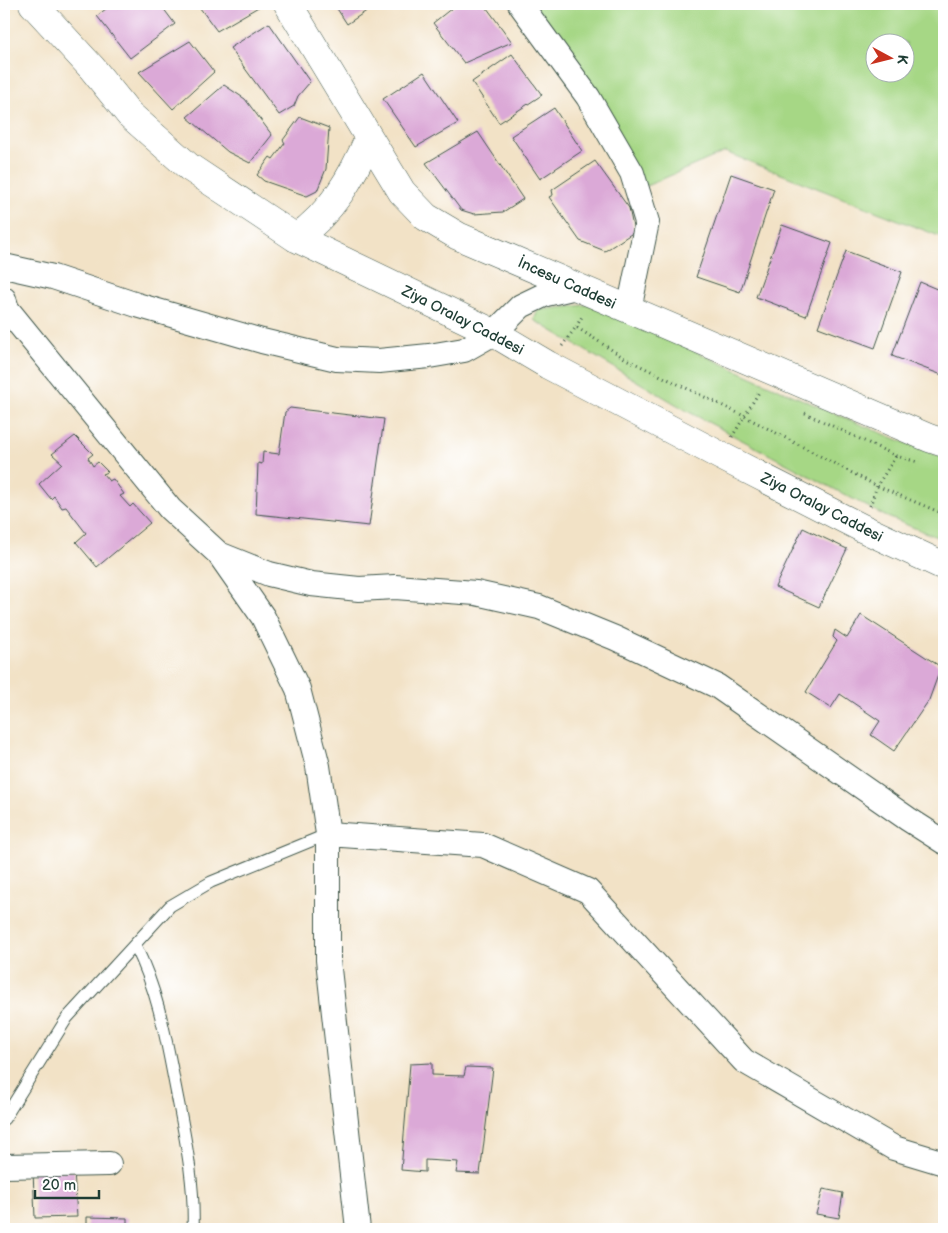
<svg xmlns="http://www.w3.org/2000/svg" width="948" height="1233" font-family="'Balsamiq Sans',sans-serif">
<rect width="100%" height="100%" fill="#fff"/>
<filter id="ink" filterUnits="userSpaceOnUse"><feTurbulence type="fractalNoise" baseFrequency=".02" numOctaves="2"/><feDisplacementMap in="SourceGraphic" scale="10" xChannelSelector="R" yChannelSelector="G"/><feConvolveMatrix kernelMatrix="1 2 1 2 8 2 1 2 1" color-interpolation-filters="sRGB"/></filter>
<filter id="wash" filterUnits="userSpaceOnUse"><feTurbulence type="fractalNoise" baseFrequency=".0096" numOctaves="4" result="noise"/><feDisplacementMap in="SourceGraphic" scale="20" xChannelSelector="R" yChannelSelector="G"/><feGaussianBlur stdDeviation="1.12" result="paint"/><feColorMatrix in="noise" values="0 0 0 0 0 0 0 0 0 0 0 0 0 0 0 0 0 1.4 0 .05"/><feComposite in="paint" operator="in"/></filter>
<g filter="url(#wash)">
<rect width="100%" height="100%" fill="#f2e2c6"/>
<!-- green -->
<path fill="#a6d785" stroke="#628a5c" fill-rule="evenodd" d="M520,4H944V238L725,152L637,190ZM876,42H906V72H876Z
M595,304C710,359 825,412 944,458V540L885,516L689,412L534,320L538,310Z"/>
<g id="blocks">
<!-- building -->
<path fill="#dba9d7" d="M112,4H160L175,24L130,58L97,16Z
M197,4H259L260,6L217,31Z
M334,4H377L347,24Z
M457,4H484L512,42L464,63L433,23Z
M269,23L310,82L298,96L294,106L279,115L230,48Z
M190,41L214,72L173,109L139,72Z
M512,54L542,95L499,123L472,82Z
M424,72L458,123L416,147L383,99Z
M224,85L245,99L272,135L250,163L228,152L187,117Z
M554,108L582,151L540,179L511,136Z
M300,117L329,128L326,169L317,191L307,196L264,181L257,175L270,157L273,159L285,143L283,140Z
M478,132L523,199L503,212L474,214L461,210L426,163Z
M595,161L629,208L634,232L605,251L580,241L549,197L553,195L552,190Z
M731,174L774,189L740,292L696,277Z
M782,225L832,243L806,316L756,297Z
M846,251L902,272L875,348L818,327Z
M920,282L944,292L942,375L892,356Z
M290,408L384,419L369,526L256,514L258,463L262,464L263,452L279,454L285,412Z
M75,436L93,454L88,458L93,466L98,462L108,472L103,474L109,481L113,479L124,494L120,496L130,507L133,504L150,523L97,567L76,542L86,533L66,507L62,508L54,496L51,499L39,484L62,463L52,454Z
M803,528L847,549L819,607L775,587Z
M861,615L941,667L929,700L894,751L871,735L880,721L840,694L831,708L806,692L837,641L833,637L835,630L847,638Z
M432,1063V1075L464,1076L466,1067L493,1068L480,1174L456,1173L458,1162L425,1160V1172L401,1170L410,1064Z
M33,1171H74L77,1217L35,1218Z
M823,1189L843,1193L839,1218L816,1214Z
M87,1217L127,1218V1229H87Z"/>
</g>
</g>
<g filter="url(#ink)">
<use href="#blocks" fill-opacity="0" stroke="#3f564a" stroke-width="1"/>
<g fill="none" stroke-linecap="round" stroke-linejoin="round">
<defs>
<path id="service" d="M135,945C160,995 167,1045 178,1100C186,1142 195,1186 193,1229
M4,1119L67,1018L170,906L211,882L328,834"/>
<path id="minor" d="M520,4L588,97L632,173L647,222L629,310
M4,266L53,277L137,305L262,341L337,359L379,361L429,356L464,350L494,333L521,306L546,294L576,287
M4,299L7,309L170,509L219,554L263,617L298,689L318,766L328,834V960L358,1229
M219,554L269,574L311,584L359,589L395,587L476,593L539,607L615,638L717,686L908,819L944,842
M328,834L483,845L588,891L744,1061L894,1148L944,1163
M4,1166L109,1164"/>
<path id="secondary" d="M33,4L92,68L129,114L189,167L296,238L494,333L548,365L721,456L862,528L944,566
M288,4L402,192L426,217L458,236L929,438L944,443
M296,238C332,212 352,178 369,138"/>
</defs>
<!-- service casing -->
<use href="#service" stroke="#3f564a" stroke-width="13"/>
<!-- minor casing -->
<use href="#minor" stroke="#3f564a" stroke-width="26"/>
<!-- secondary casing -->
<use href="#secondary" stroke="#3f564a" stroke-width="29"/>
<!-- path -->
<path stroke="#3f564a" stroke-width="3" stroke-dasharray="1 4" stroke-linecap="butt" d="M576,327L583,315
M562,346L576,327L626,359L744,416L877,486L944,514
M805,413L896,456L918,462
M732,437L759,392
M870,506L877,486L896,456"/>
<!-- service -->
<use href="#service" stroke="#fff" stroke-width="11"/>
<!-- minor -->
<use href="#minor" stroke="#fff" stroke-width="24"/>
<!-- secondary -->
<use href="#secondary" stroke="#fff" stroke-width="28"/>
</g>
</g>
<g text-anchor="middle" stroke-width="5" stroke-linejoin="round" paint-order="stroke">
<!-- street labels -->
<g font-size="15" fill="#1f3d34" stroke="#fff">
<text transform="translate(567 283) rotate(24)" y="5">İncesu Caddesi</text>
<text transform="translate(463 320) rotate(27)" y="5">Ziya Oralay Caddesi</text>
<text transform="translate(822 507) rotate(27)" y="5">Ziya Oralay Caddesi</text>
</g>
</g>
<!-- margin -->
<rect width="948" height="1233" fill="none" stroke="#fff" stroke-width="20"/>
<!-- north arrow -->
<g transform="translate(890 58) rotate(97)"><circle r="24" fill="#ffffff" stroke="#a5b1ae"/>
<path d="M0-4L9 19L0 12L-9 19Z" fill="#c8321e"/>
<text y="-8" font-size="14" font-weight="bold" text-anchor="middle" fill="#1f3d34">K</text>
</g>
<!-- scale -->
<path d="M35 1190v8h64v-8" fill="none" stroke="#1f3d34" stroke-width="2.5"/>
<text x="42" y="1190" font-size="15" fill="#1f3d34" stroke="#ffffff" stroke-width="4" paint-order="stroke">20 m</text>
</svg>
